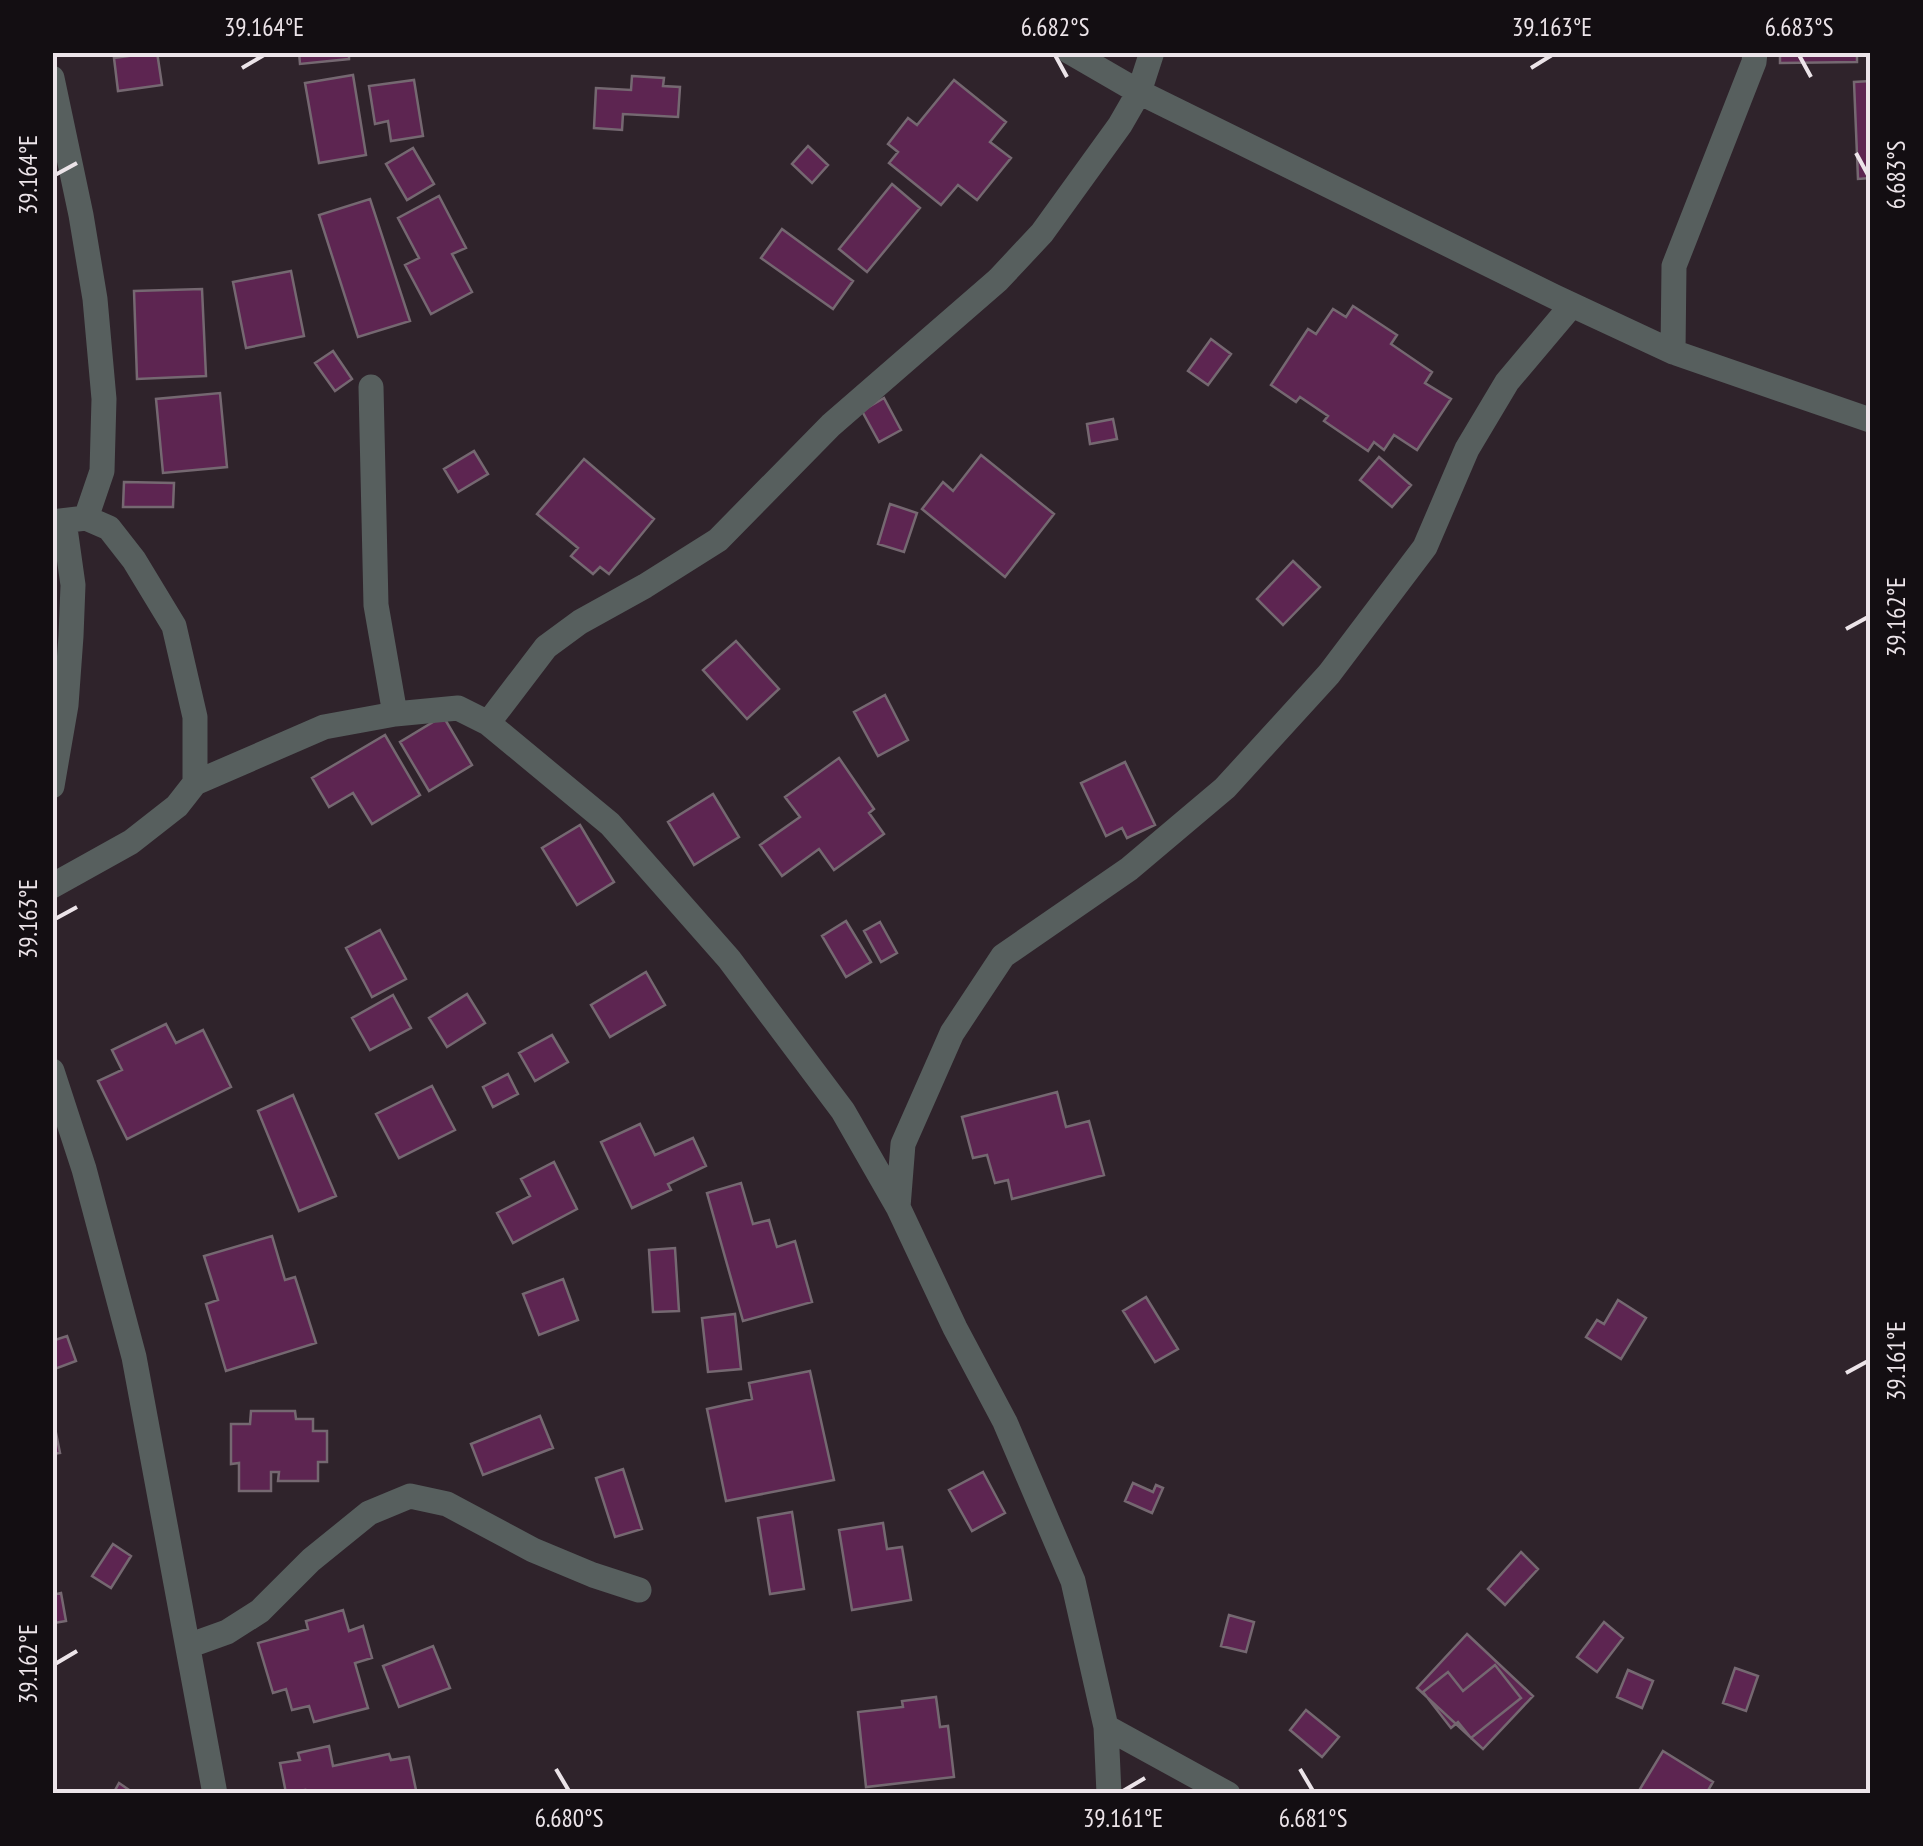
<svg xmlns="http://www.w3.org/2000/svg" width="1923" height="1846" font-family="'PT Sans Narrow',sans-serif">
<rect width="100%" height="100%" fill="#2f232b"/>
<!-- building -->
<path fill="#5d2551" stroke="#756871" stroke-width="2.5" d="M157,52L162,85L118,91L114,58Z
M299,52H349V59L300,64Z
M1780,52H1857V62L1780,63Z
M353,75L366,155L319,163L305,83Z
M632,76L664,78L663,86L680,87L678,117L623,114L622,130L594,128L596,88L631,90Z
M414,80L423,136L391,141L388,121L375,124L369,86Z
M954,80L1006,122L990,142L1011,158L977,200L958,185L941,205L889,163L898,152L888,144L908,118L917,125Z
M1870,81V178L1858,179L1854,82Z
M808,146L828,165L812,183L792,164Z
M413,148L434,184L407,200L386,164Z
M892,184L920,208L867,272L839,249Z
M439,196L466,248L452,254L472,292L431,314L405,265L419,258L398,218Z
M370,199L410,321L358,337L319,215Z
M782,229L853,281L833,309L761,258Z
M291,271L304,336L246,348L233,282Z
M202,289L206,376L137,379L134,291Z
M1353,306L1397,335L1391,344L1432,372L1425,383L1451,399L1417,450L1394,435L1384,450L1374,442L1368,451L1324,421L1328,416L1300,397L1296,402L1271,385L1308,329L1316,334L1333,309L1346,317Z
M1211,339L1231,354L1208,385L1188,371Z
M333,351L352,379L335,391L315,363Z
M220,393L227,467L163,473L156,399Z
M884,398L901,430L879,442L862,411Z
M1113,419L1117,439L1090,444L1087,424Z
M474,451L488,474L458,492L444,469Z
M981,455L1054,514L1005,577L922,509L943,482L953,491Z
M1379,457L1411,485L1392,507L1360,480Z
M584,459L654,519L609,574L600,567L593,574L571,556L578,548L537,514Z
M124,482L174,483L173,507H123Z
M890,504L917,513L904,552L878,544Z
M1293,561L1320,587L1283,625L1257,599Z
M736,641L779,689L747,719L703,670Z
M885,695L908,740L878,756L854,712Z
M443,716L472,765L429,791L400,742Z
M385,735L420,795L372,824L353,793L329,807L312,778Z
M839,758L874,809L869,813L884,834L834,870L819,849L782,876L760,845L800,817L785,797Z
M1125,762L1155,825L1127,838L1122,828L1106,836L1081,783Z
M713,794L739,837L694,865L668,822Z
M580,825L614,882L577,905L542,848Z
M846,921L871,962L846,977L822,936Z
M880,922L897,953L881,962L864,931Z
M380,930L406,979L372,997L346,948Z
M646,972L665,1005L610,1037L591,1005Z
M467,994L485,1023L447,1047L429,1018Z
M393,995L411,1028L370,1050L352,1018Z
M166,1024L176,1043L203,1030L231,1087L127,1139L98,1081L122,1070L112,1050Z
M552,1035L568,1062L535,1081L519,1053Z
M508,1074L518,1094L493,1107L483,1087Z
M432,1086L455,1130L399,1158L376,1114Z
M1057,1092L1066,1127L1089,1121L1104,1175L1012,1199L1008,1180L995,1183L987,1155L973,1158L962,1117Z
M293,1095L336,1196L299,1211L258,1111Z
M640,1124L655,1155L693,1138L706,1166L668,1184L671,1190L632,1208L601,1142Z
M554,1162L577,1209L513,1243L497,1213L530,1196L521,1179Z
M741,1183L753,1224L769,1220L777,1247L795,1241L812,1302L743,1321L707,1193Z
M272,1236L285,1280L295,1277L316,1343L226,1371L206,1304L218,1300L204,1256Z
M675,1248L679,1311L653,1312L649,1250Z
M563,1279L578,1320L539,1335L523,1294Z
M1146,1297L1178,1349L1155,1362L1123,1311Z
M1618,1300L1646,1318L1621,1359L1586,1337L1597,1320L1604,1324Z
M735,1314L741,1369L708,1372L702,1318Z
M67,1336L76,1361L52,1370V1341Z
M810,1371L834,1480L726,1501L707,1409L752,1399L749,1383Z
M251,1411H295L296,1419H313V1431H327V1462H318V1481H278L279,1472H271V1491H239V1463L231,1464V1424H250Z
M540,1416L553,1448L483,1475L471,1444Z
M52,1428H55L60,1453L52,1454Z
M623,1469L642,1529L615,1537L596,1478Z
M983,1472L1005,1513L972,1531L949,1490Z
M1133,1483L1153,1492L1156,1485L1163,1488L1152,1513L1125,1501Z
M792,1512L804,1589L770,1594L758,1518Z
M883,1523L887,1549L902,1547L911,1600L852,1610L839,1530Z
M113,1544L131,1556L111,1588L92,1576Z
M1521,1552L1538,1569L1505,1605L1488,1589Z
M61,1593L66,1621L54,1623L55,1634L52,1635V1595Z
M343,1610L349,1631L363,1626L372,1658L355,1663L368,1708L314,1722L309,1706L292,1710L286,1689L273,1693L258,1643L308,1629L306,1621Z
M1229,1615L1254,1622L1246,1652L1221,1646Z
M1604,1622L1623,1638L1597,1672L1577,1657Z
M1467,1634L1533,1696L1483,1749L1417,1688Z
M433,1646L450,1688L399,1707L383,1666Z
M1495,1665L1521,1698L1471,1738L1458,1722L1451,1728L1423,1692L1448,1672L1463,1691Z
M1735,1668L1758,1676L1746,1711L1723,1703Z
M1628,1670L1653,1681L1642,1708L1617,1697Z
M936,1697L940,1727L948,1726L954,1777L866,1787L858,1712L903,1707L902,1701Z
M1306,1710L1339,1737L1322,1757L1290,1730Z
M329,1746L333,1766L389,1754L391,1760L409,1757L416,1790L396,1794H305V1790L286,1793L280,1763L300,1760L298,1753Z
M1663,1751L1713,1782L1706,1794H1637Z
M119,1783L135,1794H113Z"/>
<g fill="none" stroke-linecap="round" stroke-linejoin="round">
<!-- street -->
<path stroke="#575f5e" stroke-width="25" d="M1070,52L1139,92L1555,297L1673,352L1870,420
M52,78L81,215L95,299L104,399L102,471L86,518
M1673,352L1674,266L1754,62L1755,52
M371,387L376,605L395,714
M52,522L86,518L109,528L134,560L174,626L195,717V783L177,806L131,842L52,886
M488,723L546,647L580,622L645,586L718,540L831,425L998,280L1042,233L1120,125L1139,92L1152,52
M195,783L324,727L395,714L458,708L488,723L610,824L729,959L843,1111L898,1207L955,1328L1005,1422L1073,1581L1106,1727L1109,1794
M52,786L66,705L71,636L73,585L64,521
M52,1071L84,1169L134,1357L215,1794
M898,1207L903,1144L952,1033L1003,956L1129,869L1225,788L1329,674L1425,547L1467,449L1507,382L1572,305
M188,1646L227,1632L260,1611L311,1560L369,1513L410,1496L447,1504L533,1550L593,1575L639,1590
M1106,1727L1228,1794"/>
</g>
<!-- ticks -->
<path fill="none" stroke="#ece4e9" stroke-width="4" d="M1055,55L1067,77M1799,55L1811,77M242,68L264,55M1531,68L1552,55M1856,153L1868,175M55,175L77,163M1846,629L1868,617M55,919L77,907M1846,1373L1868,1361M55,1664L77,1651M556,1769L569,1791M1300,1769L1313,1791M1123,1791L1145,1778"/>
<!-- border -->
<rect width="1923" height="1846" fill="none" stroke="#130e12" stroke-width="110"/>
<rect x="55" y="55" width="1813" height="1736" fill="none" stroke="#ece4e9" stroke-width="4"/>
<g font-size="25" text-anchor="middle" fill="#ece4e9">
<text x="264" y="36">39.164°E</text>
<text x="1055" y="36">6.682°S</text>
<text x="1552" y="36">39.163°E</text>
<text x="1799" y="36">6.683°S</text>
<text transform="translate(1896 175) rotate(-90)" y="9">6.683°S</text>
<text transform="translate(28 175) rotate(-90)" y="9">39.164°E</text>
<text transform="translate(1896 617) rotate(-90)" y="9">39.162°E</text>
<text transform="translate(28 919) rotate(-90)" y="9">39.163°E</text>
<text transform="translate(1896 1361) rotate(-90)" y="9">39.161°E</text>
<text transform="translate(28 1664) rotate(-90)" y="9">39.162°E</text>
<text x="569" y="1827">6.680°S</text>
<text x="1123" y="1827">39.161°E</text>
<text x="1313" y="1827">6.681°S</text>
</g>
</svg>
